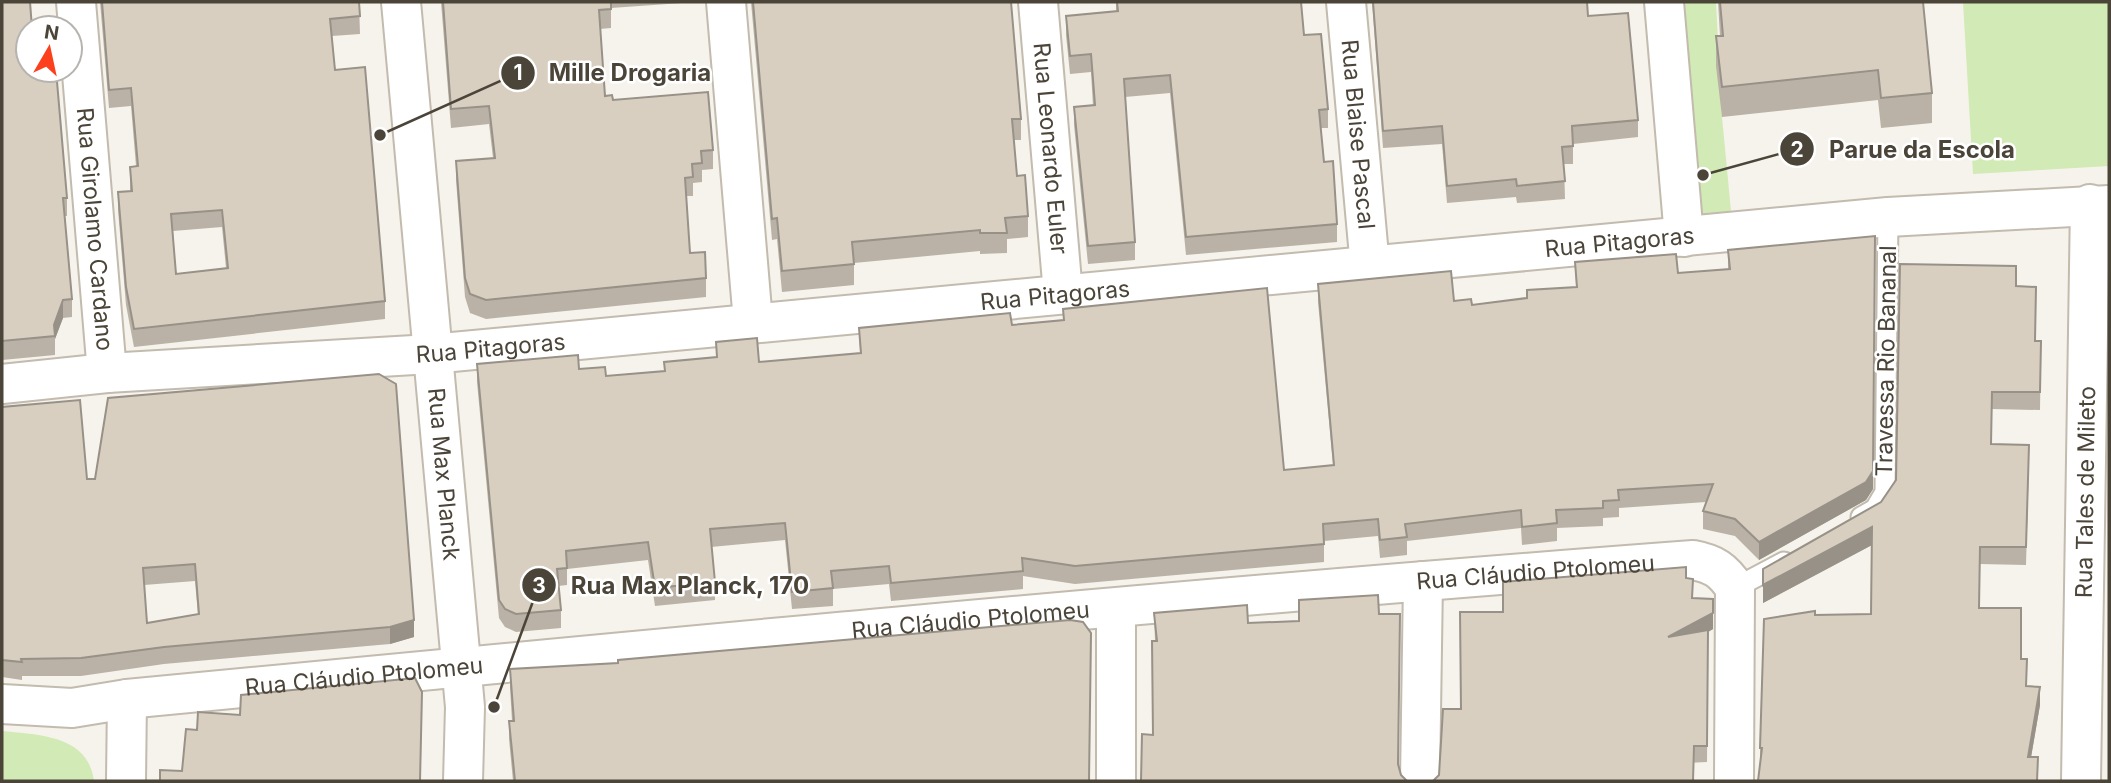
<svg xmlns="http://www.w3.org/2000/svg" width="2111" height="783" font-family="Inter,sans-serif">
<rect width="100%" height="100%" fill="#f6f3ec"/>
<!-- park -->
<path fill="#d2eab5" d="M1664,2H1716L1722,117L1733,232L1684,237Z
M1963,2H2109V166L1973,174Z
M2,731C40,735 88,735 94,781H2Z"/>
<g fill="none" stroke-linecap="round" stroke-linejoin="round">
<defs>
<path id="service" d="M1861,517L1875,509L1885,492L1888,217
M1735,588L1784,562"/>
<g id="minor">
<path id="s1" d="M76,2L107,373"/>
<path id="s2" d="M401,2L465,707L463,781"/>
<path d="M726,2L753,322"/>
<path id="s3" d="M1038,2L1063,294"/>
<path id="s4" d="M1346,2L1370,267"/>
<path d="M1664,2L1684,237"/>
<path id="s5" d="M2,384L107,373L431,354L1888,217L2109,205"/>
<path d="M1116,608V781"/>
<path id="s6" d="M2,704L72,708L127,699C649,649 1171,599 1693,560C1714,564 1723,570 1735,588L1734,781"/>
<path d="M126,781L127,699"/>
<path d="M1420,781L1423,581"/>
<path id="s7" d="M2081,781L2090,204"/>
</g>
</defs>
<!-- service casing -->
<use href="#service" stroke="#c2bbae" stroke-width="23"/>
<!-- minor casing -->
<use href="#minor" stroke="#c2bbae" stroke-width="42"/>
<!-- service -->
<use href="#service" stroke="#fff" stroke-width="19"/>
<!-- minor -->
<use href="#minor" stroke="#fff" stroke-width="38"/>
</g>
<!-- wall -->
<path fill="#bab2a6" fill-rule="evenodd" d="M2,2L28,28L67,198V216H65L72,299V317L63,318L55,339V355L2,360Z
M100,2H359L360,34L332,36L335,70L385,301V319L134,347L126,305L118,210V192L130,191V167L136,166L131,106L109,108ZM222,227L226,268L176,274L173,231Z
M441,2H682V3L611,8V28L600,29L605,96L713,150V169L702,170V182L693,183V196H686L690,253L706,278V297L486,319L470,313L465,297L456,180V161L493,158L489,124L451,128Z
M751,2H1011L1021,119V140H1014L1017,176L1028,216V237L1007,239V253L980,254V251L854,263V285L782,292L777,239L772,240Z
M1116,2H1301L1304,35L1328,109V128H1321L1324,162L1337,224V242L1186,255L1170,93L1125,97L1135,242V260L1088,264L1074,125V107L1093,106L1091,72L1070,74L1066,35V16L1116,12Z
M1372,2H1587L1588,16L1638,120V137L1573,144V164H1564L1565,199L1517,203L1516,197L1447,203L1442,144L1383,148Z
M1718,2H1923L1932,93V123L1881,128L1878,100L1722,117L1716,66V36H1720Z
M1728,250L1873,489L1866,500L1759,560L1735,536L1703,529V511L1706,502L1619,508V517L1603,518V526L1557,528V541L1522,545L1521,528L1407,541V555L1380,558L1378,536L1324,541V562L1075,584L1023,576V589L891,601L889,584L833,589V606L792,609L785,540L711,547L715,582V600L655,606L648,560L567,569V585L558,586L561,610V628L516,632L505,627L499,618L477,382V364L579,369L606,376L664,371V362L716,357V342L759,362L860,353L859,328L1012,325L1063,320V309L1284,470L1333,465L1318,302V284L1454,301L1472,305L1527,298L1576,287L1575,262L1678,273L1728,269Z
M2016,286L2036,341H2041L2040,410L1992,409V444L2029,462L2026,565L1980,564L1979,608L2021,659L2027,686L2040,705L2031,757L1760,766V748L1815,615L1871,614L1872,545L1763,603V569L1881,502L1896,480Z
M2,407L87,479L414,637L390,644L164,664L81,676H22V680L2,677ZM195,581L198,615L147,623L144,585Z
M1686,578L1693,598L1713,599V629L1708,632L1707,762L1439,775L1461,709L1503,612Z
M1378,595L1153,735L1155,641L1154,613L1248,623L1299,621Z
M510,669L1090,781H513L509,739V721H512L510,687Z"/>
<!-- shaded-wall -->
<path fill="#979187" d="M1875,236L1873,489L1866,500L1759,560V542Z
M63,300V318L55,339L54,325Z
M1872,527V545L1763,603V585Z
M1713,613V629L1708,632L1707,762L1708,632L1668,637Z
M414,620V637L390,644V627Z
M2040,687V705L2028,775V757Z"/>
<!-- building -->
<path fill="#d8cfc1" stroke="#979187" stroke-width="2" fill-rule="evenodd" d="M2,2H30L32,28H28V70H56L67,198H63L72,299L63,300L54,325L55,336L2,341Z
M102,2H359L360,16L330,19L335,70L365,67L385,301L134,329L126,287L118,192L132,191L130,167L138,166L131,88L109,90ZM222,210L228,268L176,274L171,214Z
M443,2H611V9L599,10L605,96L612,95L613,100L708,92L713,150L701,151L702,163L692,164L693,177L685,178L690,253L705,252L706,278L486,300L470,294L465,278L456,161L495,158L489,106L451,109Z
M753,2H1011L1021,119H1012L1017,176L1025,175L1028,216L1005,218L1007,233H980V230L852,242L854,264L782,271L777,218L772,219Z
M1117,2H1301L1304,35L1321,34L1328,109L1319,110L1324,162L1333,161L1337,224L1186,237L1170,75L1124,79L1135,242L1088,246L1074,107L1095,105L1091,54L1070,56L1066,16L1118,11Z
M1373,2H1587L1588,16L1628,13L1638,120L1572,126L1573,146L1562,147L1565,181L1517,186L1516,179L1447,186L1442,126L1383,131Z
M1720,2H1923L1932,93L1881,98L1878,70L1722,87L1716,36H1723Z
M1875,236L1873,471L1866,482L1759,542L1735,519L1703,511L1713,484L1618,490L1619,500L1603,501V508L1556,510L1557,523L1522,527L1521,510L1405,524L1407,537L1380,540L1378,519L1323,524L1324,544L1075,566L1022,558L1023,571L891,583L889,566L831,571L833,588L792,592L785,523L710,529L715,582L655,588L648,542L566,551L567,568L557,569L561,610L516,614L505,609L499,600L477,364L578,355L579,369L605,367L606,376L665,371L664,362L717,357L716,342L757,338L759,362L861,353L859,328L1010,313L1012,325L1064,320L1063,309L1267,288L1284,470L1334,465L1318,284L1451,271L1454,301L1471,299L1472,305L1527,298V290L1577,287L1575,262L1676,254L1678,273L1730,269L1728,250Z
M1900,264L2016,266V286L2036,287L2035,341H2041L2040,392H1992L1991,444L2029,445L2026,547H1980L1979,608H2021V659H2027L2026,686L2040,687L2028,757H2038L2037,781H1758L1762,748H1760L1764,619L1815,611V615L1871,614L1872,527L1763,585V569L1881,502L1896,480Z
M379,374L396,384L414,620L390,627L164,647L81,658L21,659L22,662L2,660V407L80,400L87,479H95L108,398ZM195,564L199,614L147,623L143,568Z
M1686,567V578L1693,579L1692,598L1713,599V613L1668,637L1708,630L1707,746H1694L1693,781H1433L1439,775L1443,709H1461L1460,612H1503V582Z
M1378,595L1379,614H1400L1398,764L1401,775L1407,781H1141L1142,734L1153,735L1152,641H1157L1154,613L1247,605L1248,623L1299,621V600Z
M1070,620L1083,622L1091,633L1089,781H515L509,721H514L510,669L618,663V660Z
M415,678L422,692L420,781H160V770L182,771L186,729L197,730L198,712L240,715L241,695Z"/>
<g text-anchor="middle" stroke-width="5" stroke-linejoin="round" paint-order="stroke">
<!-- street labels -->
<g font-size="23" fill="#4b4439" stroke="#fff">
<text dy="8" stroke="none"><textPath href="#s4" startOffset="133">Rua Blaise Pascal</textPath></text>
<text dy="8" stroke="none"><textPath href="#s3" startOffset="147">Rua Leonardo Euler</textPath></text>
<text dy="8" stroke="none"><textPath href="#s1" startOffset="228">Rua Girolamo Cardano</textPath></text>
<text dy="8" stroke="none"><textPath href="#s5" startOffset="1624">Rua Pitagoras</textPath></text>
<text dy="8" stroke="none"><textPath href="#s5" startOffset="1057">Rua Pitagoras</textPath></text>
<text dy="8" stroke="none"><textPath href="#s5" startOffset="490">Rua Pitagoras</textPath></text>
<text transform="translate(1886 361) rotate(-89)" y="8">Travessa Rio Bananal</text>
<text dy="8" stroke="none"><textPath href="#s2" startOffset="474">Rua Max Planck</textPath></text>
<text dy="8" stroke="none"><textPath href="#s7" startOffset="289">Rua Tales de Mileto</textPath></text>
<text dy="8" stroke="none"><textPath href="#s6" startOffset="1540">Rua Cláudio Ptolomeu</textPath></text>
<text dy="8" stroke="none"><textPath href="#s6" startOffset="973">Rua Cláudio Ptolomeu</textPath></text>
<text dy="8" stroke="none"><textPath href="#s6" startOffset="364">Rua Cláudio Ptolomeu</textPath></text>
</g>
</g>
<!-- callouts -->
<path fill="none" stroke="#4b4439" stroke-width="2.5" d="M380 135L518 73M1703 175L1797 149M494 707L539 585"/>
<g fill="#4b4439" stroke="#fff" stroke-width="2.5">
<circle cx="380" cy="135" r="7"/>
<circle cx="1703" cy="175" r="7"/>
<circle cx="494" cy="707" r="7"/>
<circle cx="518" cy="73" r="18"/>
<circle cx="1797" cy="149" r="18"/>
<circle cx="539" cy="585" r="18"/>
</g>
<g font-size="21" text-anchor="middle" font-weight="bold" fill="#fff">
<text x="518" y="80">1</text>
<text x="1797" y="157">2</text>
<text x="539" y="593">3</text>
</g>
<g font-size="24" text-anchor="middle" font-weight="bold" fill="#4b4439" stroke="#fff" stroke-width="5" stroke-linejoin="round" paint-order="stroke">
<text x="630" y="81">Mille Drogaria</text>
<text x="1922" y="158">Parue da Escola</text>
<text x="690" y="594">Rua Max Planck, 170</text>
</g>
<!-- border -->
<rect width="2111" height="783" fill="none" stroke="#4b4439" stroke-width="7"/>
<!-- north arrow -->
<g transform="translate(49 49) rotate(9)"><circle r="33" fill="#ffffff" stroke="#b7b4b0" stroke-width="2"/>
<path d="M0-5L12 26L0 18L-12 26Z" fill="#fc3f1d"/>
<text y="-10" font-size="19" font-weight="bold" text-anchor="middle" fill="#4b4439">N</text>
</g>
</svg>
